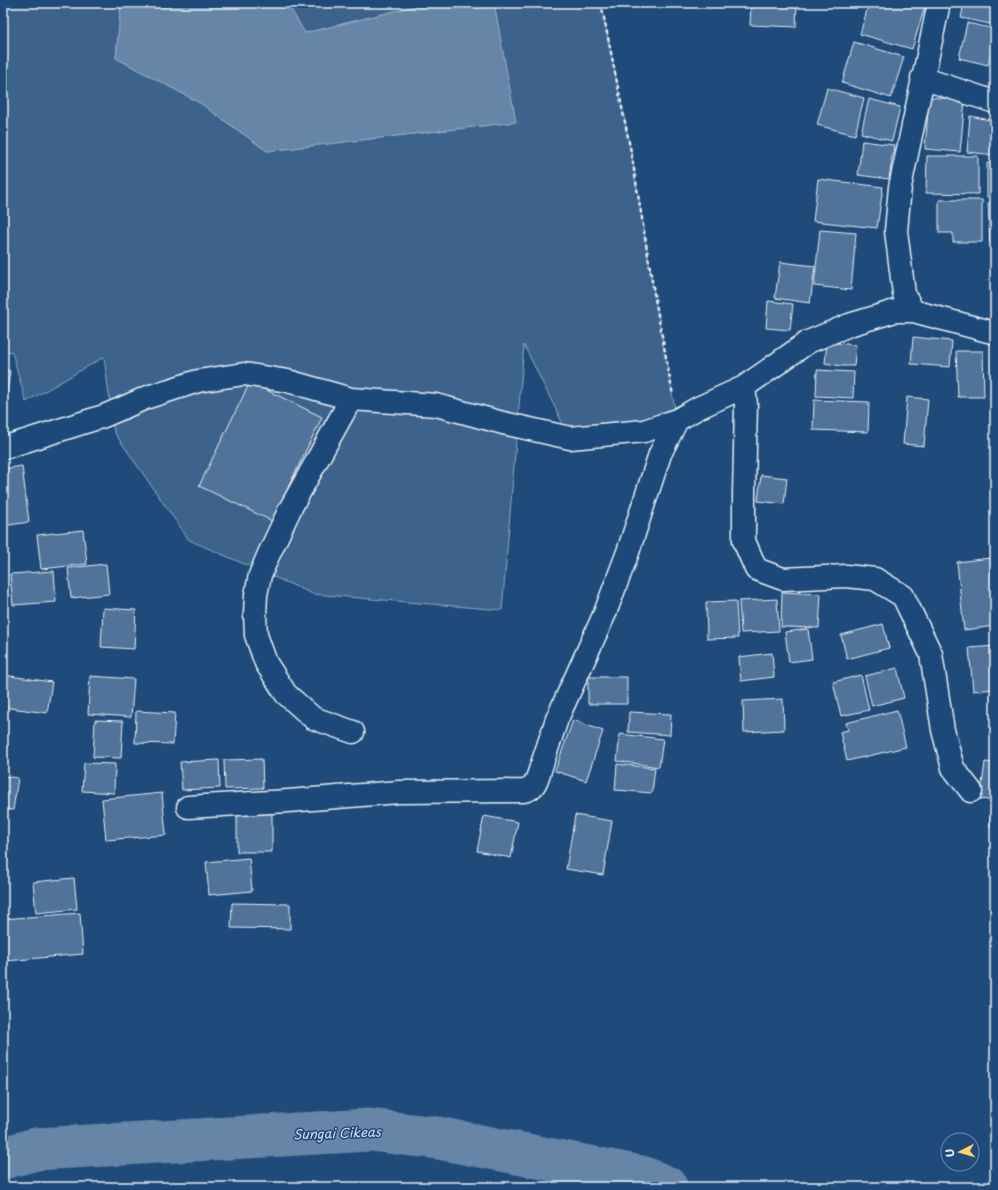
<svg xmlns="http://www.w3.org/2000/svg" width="998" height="1190" font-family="'Playpen Sans',sans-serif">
<rect width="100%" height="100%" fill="#1f4a7a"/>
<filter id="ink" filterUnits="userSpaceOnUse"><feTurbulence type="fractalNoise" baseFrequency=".025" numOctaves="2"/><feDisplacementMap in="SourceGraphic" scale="8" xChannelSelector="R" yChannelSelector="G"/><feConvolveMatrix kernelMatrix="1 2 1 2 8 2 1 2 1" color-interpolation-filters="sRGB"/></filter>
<g filter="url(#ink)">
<!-- green -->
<path fill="#3c628c" stroke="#92aac2" d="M3,3H121L116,58L200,103L267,151L515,122L494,3H601L632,157L654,293L677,420L570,438L524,345L502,610L313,594L189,540L114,432L104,357L26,402L12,352L3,350Z
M287,3H428L305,33Z"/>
<!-- water -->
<path fill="#6685a7" stroke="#9ab0c7" d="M121,3H287L305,33L428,3H494L516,122L267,151L200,103L116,58Z"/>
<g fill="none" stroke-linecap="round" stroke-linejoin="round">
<!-- river -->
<path stroke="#6685a7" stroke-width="43" d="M3,1158L36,1149L370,1130L438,1138L642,1177L666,1187"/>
</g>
<!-- building -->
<path fill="#517399" stroke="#e8f1f8" d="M751,3H797L796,27L750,25Z
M869,3H926L912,49L860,34Z
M964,3H995V25L961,18Z
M967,23L995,29V37L988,65L959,58Z
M854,42L904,57L891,98L842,83Z
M827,88L864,98L855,135L817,125Z
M929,97L965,100L960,152L925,149Z
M869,99L900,107L892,141L861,133Z
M970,116L995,121V155L967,152Z
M862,141L894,145L889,179L858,175Z
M927,156H978V194L926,193Z
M987,163H995V197H987Z
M818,179L883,187L877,228L813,221Z
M939,200H982V242H953V233H939Z
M988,203H995V244H990Z
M820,230L856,233L851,290L814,286Z
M780,262L815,266L810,303L775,298Z
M768,301L793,304L790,330L766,328Z
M913,337L952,341L950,367L911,364Z
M827,342L856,345L854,366H841L825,363Z
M956,351H983L984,397H958Z
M991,362H995V400H994Z
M3,370L10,371L4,414H3Z
M817,370L854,372L853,398L816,396Z
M250,382L322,417L272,521L199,486Z
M907,397L928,399L924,446L903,444Z
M814,400L869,402L868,432L813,430Z
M22,466L29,522L3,526V469Z
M761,475L787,478L784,504L758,501Z
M83,530L87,564L41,569L37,535Z
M990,558L995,608V626L964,630L957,562Z
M106,564L109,594L71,598L68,568Z
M54,571L56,602L13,605L10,574Z
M782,592L821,594L819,628L781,627Z
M777,599L779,631L741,633L739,601Z
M736,601L738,638L707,639L706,602Z
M103,608L136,610L134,649L101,647Z
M883,624L889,648L847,659L841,635Z
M808,629L812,659L789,662L785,632Z
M995,646V689L973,691L969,648Z
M772,653L774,677L741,681L739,657Z
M897,668L904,698L872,706L865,676Z
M3,675L52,682L47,713L3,707Z
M861,675L869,710L841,716L833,682Z
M90,676L134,679L131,717L88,714Z
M588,677H627V704H588Z
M783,699L784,730L744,732L743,701Z
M897,710L906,747L847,761L840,732L848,730L846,723Z
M136,711L175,713L173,744L135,743Z
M629,712L671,714L670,735L628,732Z
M95,720L123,721L121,758L93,757Z
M573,720L603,731L586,781L555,771Z
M620,734L663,739L659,767L617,761Z
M262,759L263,788L225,789L224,760Z
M219,760L220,788L182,790L180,762Z
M985,762L995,763V801L980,799Z
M84,763L115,764L114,793L82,791Z
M617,764L655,768L652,793L615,790Z
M3,776L18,778L13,810L3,809Z
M162,793L166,835L106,840L102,799Z
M991,807H995V826H990Z
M237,810L272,811V852H237Z
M575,815L612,821L603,875L566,869Z
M484,816L518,822L511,858L477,851Z
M249,858L252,891L209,895L206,862Z
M74,878L77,909L36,913L33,882Z
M3,894L6,914L3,915Z
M232,903L290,904V929L231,928Z
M80,913L83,954L6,961L3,919Z"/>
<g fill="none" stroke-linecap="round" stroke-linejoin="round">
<defs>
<path id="minor" d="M922,78L995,102
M913,311L904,294L896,231L900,187L939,3
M744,387L746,404L744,494V541L756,569L783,579L846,576L875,579L903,596L931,654L943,730L953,768L971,791
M351,399L290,509L268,556L260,575L256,595L255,614L256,635L266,663L286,694L313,718L353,732
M3,448L104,416L148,397L198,381L244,374L288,381L351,399L436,405L503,423L570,438L644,431L677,420L698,408L744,387L808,342L849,325L895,311H913L995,333
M188,807L288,801L399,792L523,791C531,790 534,786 537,779L557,719L605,613L628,552L660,454L677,420"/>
</defs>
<!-- minor casing -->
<use href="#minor" stroke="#e8f1f8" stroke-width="25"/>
<!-- path -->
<path stroke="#e8f1f8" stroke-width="2.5" stroke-dasharray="4 3" stroke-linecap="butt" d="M601,3L632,157L654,293L673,395"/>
<!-- minor -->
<use href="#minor" stroke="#1f4a7a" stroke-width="22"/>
</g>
</g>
<g text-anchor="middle" stroke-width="3" stroke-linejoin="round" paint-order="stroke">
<!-- water labels -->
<g font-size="13" font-style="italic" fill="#d4e1ec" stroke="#1f4a7a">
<text transform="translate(337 1133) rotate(-2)" y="5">Sungai Cikeas</text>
</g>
</g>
<!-- margin -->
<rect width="998" height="1190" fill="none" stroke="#1f4a7a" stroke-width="16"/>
<rect x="8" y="8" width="982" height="1174" fill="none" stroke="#e8f1f8" stroke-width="1.5" filter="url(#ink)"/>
<!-- north arrow -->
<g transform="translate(960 1152) rotate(264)"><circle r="19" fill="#1f4a7a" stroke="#6f8dac"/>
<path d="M0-3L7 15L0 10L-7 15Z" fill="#ffd166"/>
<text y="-6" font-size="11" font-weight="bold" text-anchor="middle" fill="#e8f1f8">U</text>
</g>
</svg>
